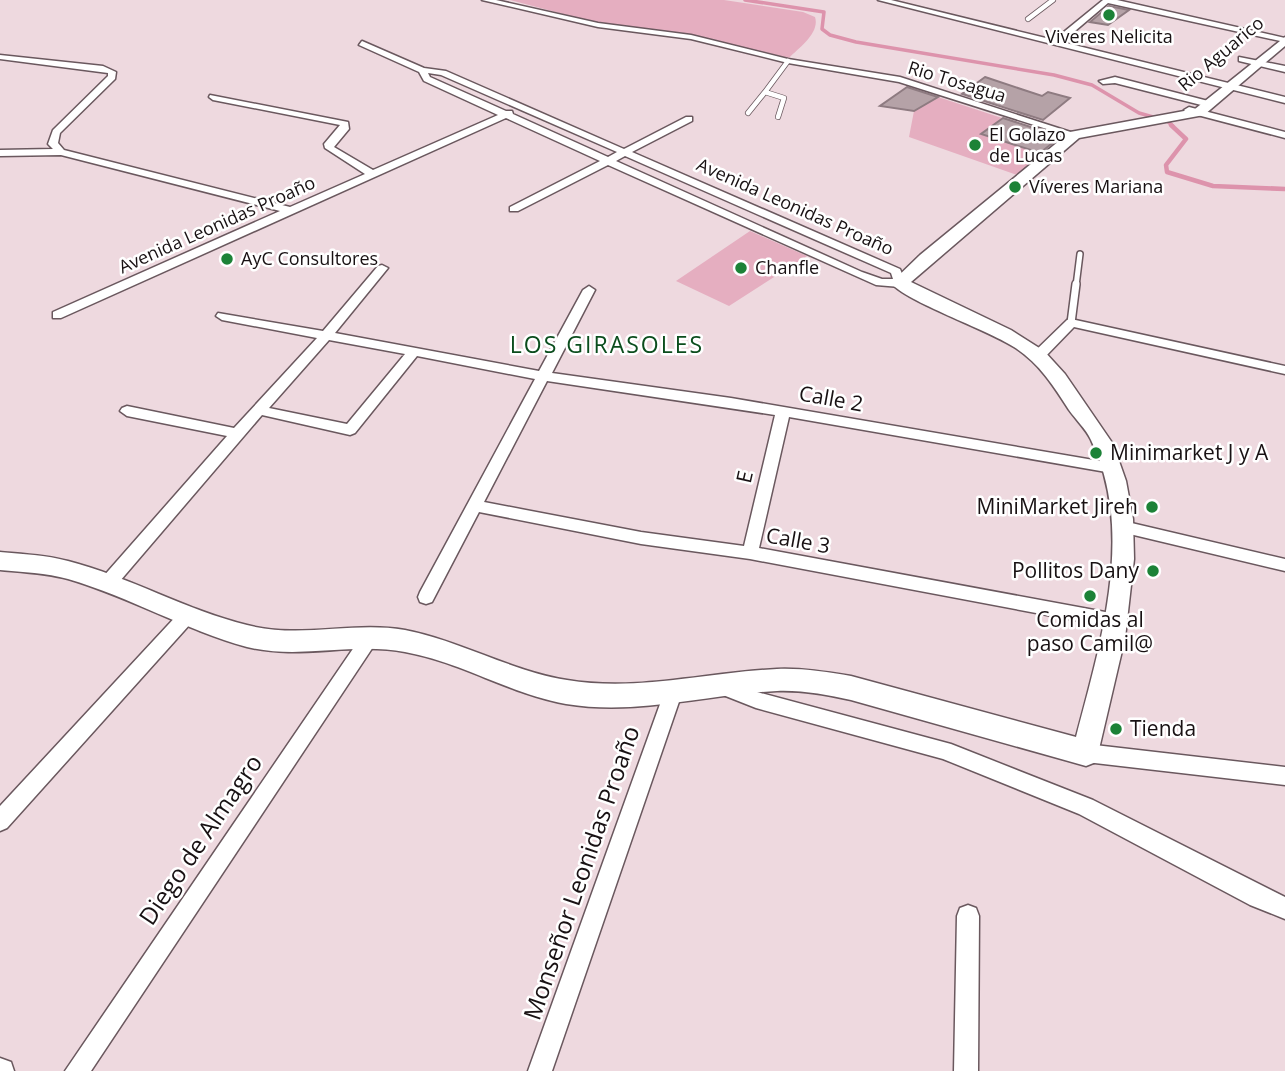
<svg xmlns="http://www.w3.org/2000/svg" width="1285" height="1071" font-family="'Open Sans',sans-serif">
<rect width="100%" height="100%" fill="#eed9df"/>
<!-- green -->
<path fill="#e5aec0" d="M510,0H724L803,12L815,17C820,33 800,47 789,58L684,33L601,24Z
M938,97L1002,118L982,134L1042,154L1017,175L909,137L914,111Z
M750,231L807,256L729,306L676,281Z"/>
<g fill="none" stroke-linecap="round" stroke-linejoin="round">
<!-- stream-far1 -->
<path stroke="#dd93ac" stroke-width="3.5" d="M745,0L824,12L822,29L830,35L856,42L1054,75L1092,85L1139,113L1167,121L1173,126"/>
<!-- stream -->
<path stroke="#dd93ac" stroke-width="4.5" d="M1171,125L1186,139L1166,165L1167,172L1213,186L1285,189"/>
</g>
<!-- building -->
<path fill="#b5a2a7" stroke="#8e7b81" stroke-width="2" d="M1109,6L1129,10L1108,25L1090,22Z
M985,77L1042,96L1048,92L1070,98L1043,120L962,94Z
M907,87L938,97L914,111L880,106Z
M1003,118L1034,128L1060,137L1040,153L981,134Z"/>
<g fill="none" stroke-linecap="round" stroke-linejoin="round">
<defs>
<path id="service-far2" d="M1028,19L1053,0
M748,113L765,92
M778,117L784,98L765,92L788,61"/>
<path id="service-far1" d="M1076,286L1080,254"/>
<path id="service" d="M1071,323L1076,284"/>
<path id="minor" d="M482,0H496L598,23L691,35L788,59L900,77L1080,135L1072,137L899,82L788,63L691,39L598,27Z
M878,0H891L1054,40L1103,0H1117L1285,38V42L1108,3L1062,42L1285,97V103Z
M362,41L424,68L446,71L624,149L686,117H692V121L632,152L900,269L906,283L900,287L876,285L608,165L518,211H510V207L600,161L506,118L61,318H53V312L280,211L61,155L0,156V150L53,149L48,144L53,130L108,76V73L0,59V55L103,66L116,72L115,79L60,133L58,143L64,150L290,207L365,174L325,148L324,144L340,125L213,100L209,97L210,95L348,122L349,129L334,147L373,170L498,115L424,81L419,72L359,45ZM428,73L441,75L617,152L608,157L513,114L512,111H506L430,77ZM625,156L891,273L893,279H882L862,272L616,161Z
M1239,57L1285,66V72L1239,61Z
M1115,77L1212,102L1213,104L1209,107L1115,83L1103,84L1099,81Z
M1189,107L1285,132V138L1186,112L1184,110Z
M382,265L388,268L335,333L539,371L583,290L589,286L595,290L552,373L731,398L1117,464L1119,468L1117,472L1112,473L789,417L759,548L1116,614L1122,616L1125,621L1122,626L1116,628L750,559L641,544L479,512L432,602L426,604L420,602L418,597L420,592L535,379L417,356L355,433L350,435L262,415L114,588H102L100,583L102,578L227,436L127,416L120,411L122,408L127,406L234,428L317,338L222,320L216,316L218,313L323,331L378,266ZM329,340L405,354L347,424L269,408ZM547,381L775,415L744,546L641,532L484,502Z
M1071,319L1285,366V374L1074,327L1043,359H1033V353L1067,320Z
M1123,521L1285,559V571L1117,531L1115,527Z
M186,610L192,612L195,617L192,622L7,828L0,831V806L180,612Z
M369,632L375,634L378,639L375,644L91,1071H65L363,634Z
M724,679L757,692L951,744L1093,800L1285,897V919L1250,905L1079,814L943,759L756,708L718,693L715,687L718,681Z
M673,685L679,687L682,693L552,1071H528L664,693L667,687Z
M1086,744L1285,767V785L1086,762L1079,759L1076,753L1079,747Z
M968,905L976,908L979,916L978,1071H954L957,916L960,908Z
M0,1058L11,1062L14,1071H0Z"/>
<path id="secondary" d="M1285,37V46L1204,115L1079,138L911,282L1011,330L1044,351L1065,374L1113,444L1126,481L1133,519L1134,559L1125,638L1096,762L1086,766L851,700C827,695 802,690 777,691C707,694 638,716 566,704C510,694 461,662 405,652C352,642 299,660 247,647C185,630 130,597 68,579C46,573 23,572 0,570V552C23,554 46,555 68,561C130,577 186,610 247,625C300,639 353,621 405,630C461,641 511,671 567,680C638,692 707,672 777,669C802,668 827,672 851,676L1076,737C1100,645 1136,532 1091,440C1086,429 1076,420 1069,410C1053,385 1039,363 1014,347C986,329 907,302 891,283L920,255L1070,132L1195,109Z"/>
</defs>
<!-- service-far2 casing -->
<use href="#service-far2" stroke="#6a585e" stroke-width="6"/>
<!-- service-far1 casing -->
<use href="#service-far1" stroke="#6a585e" stroke-width="8"/>
<!-- service casing -->
<use href="#service" stroke="#6a585e" stroke-width="10"/>
<!-- minor casing -->
<use href="#minor" stroke="#6a585e" stroke-width="3"/>
<!-- secondary casing -->
<use href="#secondary" stroke="#6a585e" stroke-width="3"/>
<!-- service-far2 -->
<use href="#service-far2" stroke="#fff" stroke-width="4.5"/>
<!-- service-far1 -->
<use href="#service-far1" stroke="#fff" stroke-width="5"/>
<!-- service -->
<use href="#service" stroke="#fff" stroke-width="7"/>
<!-- minor -->
<use href="#minor" fill="#fff" fill-rule="evenodd"/>
<!-- secondary -->
<use href="#secondary" fill="#fff" fill-rule="evenodd"/>
</g>
<!-- markers -->
<g fill="#1c8237" stroke="#fff" stroke-width="2.5">
<circle cx="1109" cy="15" r="7"/>
<circle cx="975" cy="145" r="7"/>
<circle cx="1015" cy="187" r="7"/>
<circle cx="227" cy="259" r="7"/>
<circle cx="741" cy="268" r="7"/>
<circle cx="1096" cy="453" r="7"/>
<circle cx="1152" cy="507" r="7"/>
<circle cx="1153" cy="571" r="7"/>
<circle cx="1090" cy="596" r="7"/>
<circle cx="1116" cy="729" r="7"/>
</g>
<g text-anchor="middle" stroke-width="5" stroke-linejoin="round" paint-order="stroke">
<!-- far-poi labels -->
<g font-size="18" fill="#181113" stroke="#fff" text-anchor="start">
<text x="1109" y="43" text-anchor="middle">Viveres Nelicita</text>
<text x="989" y="141">El Golazo<tspan x="989" dy="21">de Lucas</tspan></text>
<text x="1029" y="193">Víveres Mariana</text>
<text x="241" y="265">AyC Consultores</text>
<text x="755" y="274">Chanfle</text>
</g>
<!-- far-street labels -->
<g font-size="18" fill="#181113" stroke="#fff">
<text transform="translate(1221 54) rotate(-40)" y="6">Rio Aguarico</text>
<text transform="translate(957 82) rotate(17)" y="6">Rio Tosagua</text>
<text transform="translate(795 207) rotate(24)" y="6">Avenida Leonidas Proaño</text>
<text transform="translate(217 225) rotate(-24)" y="6">Avenida Leonidas Proaño</text>
</g>
<!-- street labels -->
<g font-size="21" fill="#181113" stroke="#fff">
<text transform="translate(831 399) rotate(10)" y="7">Calle 2</text>
<text transform="translate(745 477) rotate(-77)" y="7">E</text>
<text transform="translate(798 541) rotate(10)" y="7">Calle 3</text>
</g>
<!-- poi labels -->
<g font-size="21" fill="#181113" stroke="#fff" text-anchor="start">
<text x="1110" y="460">Minimarket J y A</text>
<text x="1138" y="514" text-anchor="end">MiniMarket Jireh</text>
<text x="1139" y="578" text-anchor="end">Pollitos Dany</text>
<text x="1090" y="627" text-anchor="middle">Comidas al<tspan x="1090" dy="24">paso Camil@</tspan></text>
<text x="1130" y="736">Tienda</text>
</g>
<!-- neighbourhood labels -->
<g font-size="23" letter-spacing="2" fill="#0b4d1d" stroke="#fff">
<text x="607" y="353">LOS GIRASOLES</text>
</g>
<!-- near-street labels -->
<g font-size="24" fill="#181113" stroke="#fff">
<text transform="translate(201 840) rotate(-56)" y="8">Diego de Almagro</text>
<text transform="translate(582 873) rotate(-71)" y="8">Monseñor Leonidas Proaño</text>
</g>
</g>
</svg>
